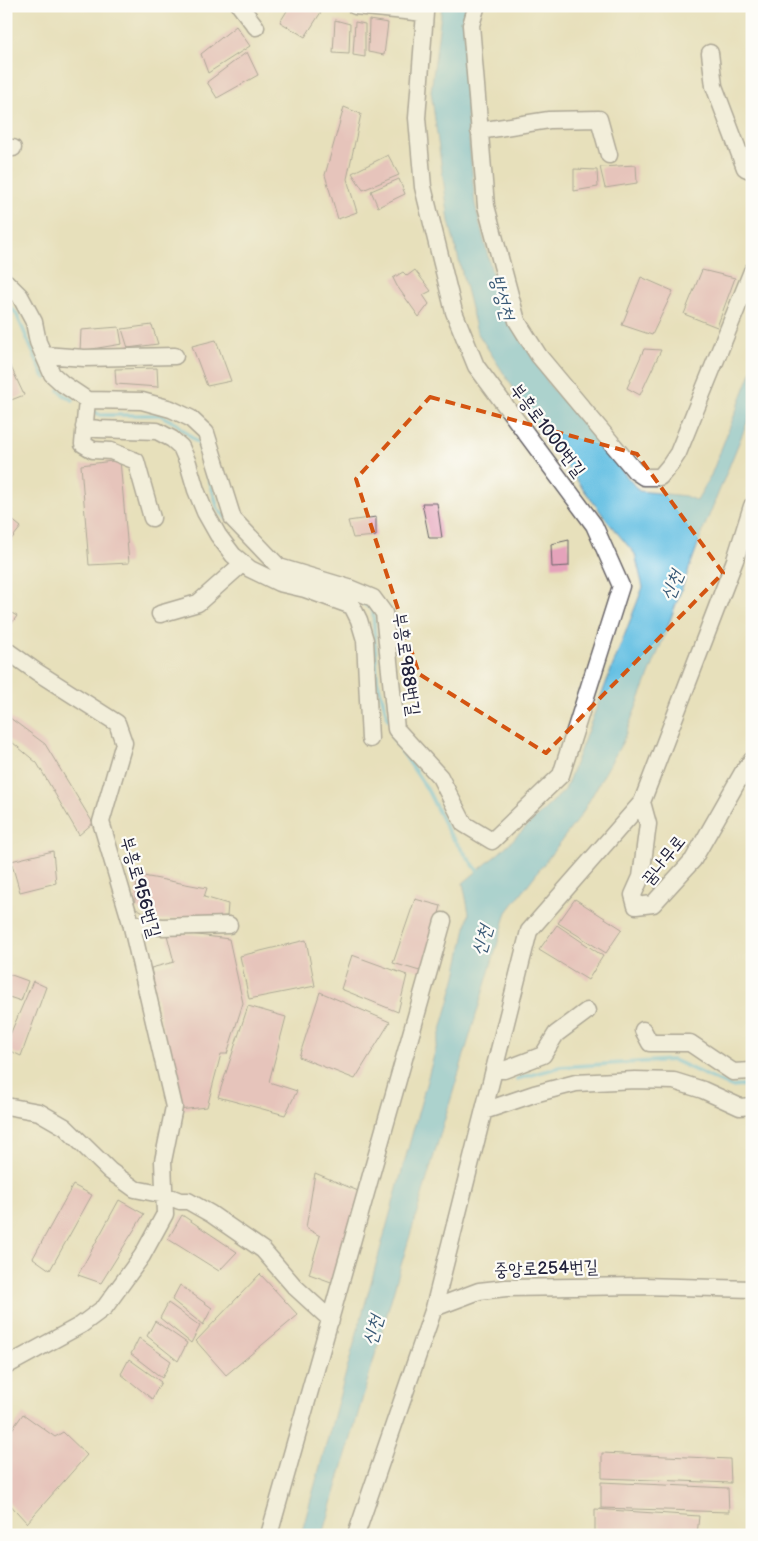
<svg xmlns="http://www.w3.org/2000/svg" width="758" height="1541" font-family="'Balsamiq Sans','Poor Story',sans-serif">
<rect width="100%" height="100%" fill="#fdfcf7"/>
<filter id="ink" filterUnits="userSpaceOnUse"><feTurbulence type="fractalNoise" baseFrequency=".02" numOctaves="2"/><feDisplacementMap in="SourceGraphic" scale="10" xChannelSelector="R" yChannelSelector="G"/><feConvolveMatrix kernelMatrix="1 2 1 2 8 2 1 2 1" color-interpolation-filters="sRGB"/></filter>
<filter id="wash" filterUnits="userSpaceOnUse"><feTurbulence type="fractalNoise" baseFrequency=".0096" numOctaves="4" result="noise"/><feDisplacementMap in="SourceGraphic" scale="20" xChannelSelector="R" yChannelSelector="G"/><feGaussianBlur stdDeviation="1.12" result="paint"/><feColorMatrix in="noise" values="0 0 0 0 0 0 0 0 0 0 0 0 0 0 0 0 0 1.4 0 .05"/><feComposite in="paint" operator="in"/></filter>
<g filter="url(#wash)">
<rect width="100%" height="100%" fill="#e7e0bb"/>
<!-- water -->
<path fill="#65c0e3" stroke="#44718f" d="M442,6H469L464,13L467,117L475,204L501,309L551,387L639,491L685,496L697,501L711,475L752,370L751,413L704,528L662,642L622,743L581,815L507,912L399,1272L323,1535H301L456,976L469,913L463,883L499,853L565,790L643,587L635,554L608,522L549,443L477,332L449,221L431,91Z"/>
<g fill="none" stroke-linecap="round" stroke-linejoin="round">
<!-- stream -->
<path stroke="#65c0e3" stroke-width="4" d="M6,303L16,313L43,375L46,378
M59,390L64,395L73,400
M90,409L100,415H160L177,424L199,444L218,509L227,519
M358,600L373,610L377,679L388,719
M392,733L393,738L427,789L449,833L481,875
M517,1079L560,1067L673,1060L731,1087L752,1085"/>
</g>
<g id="blocks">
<!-- building -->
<path fill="#e5a3bb" d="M290,6H325L305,37L280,22Z
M335,20L350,24L349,54L333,53Z
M369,20L388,23L384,55L368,52Z
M355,22L365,24V57L353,55Z
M236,26L250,46L208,73L201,54Z
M247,52L258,75L217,98L207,82Z
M344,107L361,114L347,179L357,212L338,219L325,175Z
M388,155L399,175L363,190L352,173Z
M636,165L637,183L605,188L600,167Z
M574,169L597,170L598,187L574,191Z
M399,179L405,194L378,207L371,191Z
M415,270L431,291L423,295L429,304L419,317L397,286L393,278L403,272L407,276Z
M702,270L735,278L717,327L684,314Z
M641,277L673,291L652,335L622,325Z
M152,325L158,344L128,348L122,329Z
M119,327L122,344L80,351L81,330Z
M216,340L231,381L207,386L192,346Z
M644,349L661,350L640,395L627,388Z
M6,365L11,367L24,395L6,402Z
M157,368L158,387L116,384L115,369Z
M120,460L129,563L89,565L81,465Z
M422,503H437L442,538H429Z
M6,515L21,527L6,546Z
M376,517V536L353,538L348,521Z
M569,540V566L552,567L551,544Z
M6,610L17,616L6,631Z
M6,715L45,744L93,823L79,835L37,763L6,737Z
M53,851L56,883L20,892L11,861Z
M138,875L207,888L204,897L228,904L227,916L159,920L134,907Z
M415,899L441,906L423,972L393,963Z
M575,899L622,929L606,953L558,923Z
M557,925L603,956L588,980L539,950Z
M166,931L229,939L243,1003L227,1054H221L207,1107L178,1110L151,968L174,962Z
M306,940L315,986L249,999L240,956Z
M352,955L407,975L398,1012L341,989Z
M6,973L28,981L21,1001L6,996Z
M33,981L46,987L21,1056L6,1049V1044Z
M320,992L390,1022L355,1079L299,1057Z
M248,1006L286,1017L269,1082L297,1091L285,1115L218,1097Z
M315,1173L363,1193L334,1283L309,1274L320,1236L306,1228Z
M73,1185L92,1195L50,1270L33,1258Z
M119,1200L144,1214L101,1283L78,1275Z
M182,1215L237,1252L219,1271L168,1239Z
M260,1274L298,1315L226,1375L196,1341Z
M180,1285L212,1308L203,1325L172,1300Z
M168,1303L200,1326L191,1343L160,1318Z
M155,1321L187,1343L178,1361L147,1336Z
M139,1338L171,1361L162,1378L131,1354Z
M129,1359L161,1382L152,1399L121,1374Z
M23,1414L55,1437L63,1432L87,1455L27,1523L6,1500V1438Z
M602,1453L730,1459L731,1483L602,1478Z
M601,1482L728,1488L729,1512L601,1508Z
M595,1509L699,1516L697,1535H595Z"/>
</g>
</g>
<g filter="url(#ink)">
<use href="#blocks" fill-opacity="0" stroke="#676468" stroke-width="1"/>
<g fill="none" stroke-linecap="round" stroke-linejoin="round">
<defs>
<path id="minor" d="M240,6L256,27
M355,6L425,13
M476,6V8L471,25L486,206L517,321L539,356L635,471L644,477H660L670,465L678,453L752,271
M710,53L714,86L745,168L752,171
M479,131L549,120L599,119L609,155
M6,148H13
M6,282L20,296L34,322L38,342L52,374L63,384L87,400L142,401L171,409L190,418L206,433L233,519L279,567L349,588L373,598L384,613L396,729L440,777L464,824L492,841L561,775L621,586L594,525L476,366L454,312L423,187L417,118L425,13L426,6
M44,355L84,358L175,356
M87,400L83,444L93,450L111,451L136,461L152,518
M84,427L98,429L157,431L172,439L181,447L188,463L196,490L205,512L218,535L233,555L250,569L279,583L305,589L352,606L359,620L365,640L370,739
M160,614L198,603L243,563
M6,650L37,672L117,723L124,743L101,822L131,923L174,1107L163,1161L165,1214L142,1256L105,1307L81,1325L6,1366
M642,802L648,824L641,877L633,895L636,906L653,904L693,860L743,772L752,760
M131,923L162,927L229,925
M643,1030L650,1043H690L733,1072L752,1071
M495,1069L504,1070L543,1055L556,1034L587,1011
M6,1106L39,1112L65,1127L110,1171L135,1189L165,1195L180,1201H188L211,1214L263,1250L295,1287L331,1320
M484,1111L534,1094L576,1083L635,1080L674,1081L703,1090L740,1107L752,1106
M434,1308L479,1291L506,1288L642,1286L752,1289
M269,1535L443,921
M356,1535L434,1308L529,931L642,802L735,560L752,506"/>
</defs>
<!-- minor casing -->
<use href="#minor" stroke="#676468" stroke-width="19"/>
<!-- minor -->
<use href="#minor" stroke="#fff" stroke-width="16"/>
</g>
</g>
<!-- marked area -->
<path d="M0 0H758V1541H0ZM430,397L637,454L723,573L546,753L419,674L356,479Z" fill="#e7e0bb" fill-opacity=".55" fill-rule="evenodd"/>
<path fill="none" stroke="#d45411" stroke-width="4" stroke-dasharray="10 6" stroke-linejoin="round" d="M430,397L637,454L723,573L546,753L419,674L356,479Z"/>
<g text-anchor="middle" stroke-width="4.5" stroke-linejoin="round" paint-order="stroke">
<!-- street labels -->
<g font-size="18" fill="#22223b" stroke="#fdfcf7">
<text transform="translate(548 430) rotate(53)" y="6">부흥로1000번길</text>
<text transform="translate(407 664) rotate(82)" y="6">부흥로988번길</text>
<text transform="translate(663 860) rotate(-51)" y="6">꿈나무로</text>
<text transform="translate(141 887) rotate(74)" y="6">부흥로956번길</text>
<text transform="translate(546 1268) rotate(-2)" y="6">중앙로254번길</text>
</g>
<!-- water labels -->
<g font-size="19" font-style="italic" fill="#395976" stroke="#fdfcf7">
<text transform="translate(503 297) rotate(75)" y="7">방성천</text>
<text transform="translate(671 585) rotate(-67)" y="7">신천</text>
<text transform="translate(481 940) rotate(-73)" y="7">신천</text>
<text transform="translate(372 1330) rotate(-74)" y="7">신천</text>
</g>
</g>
<!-- margin -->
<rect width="758" height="1541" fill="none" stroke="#fdfcf7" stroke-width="25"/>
</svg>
